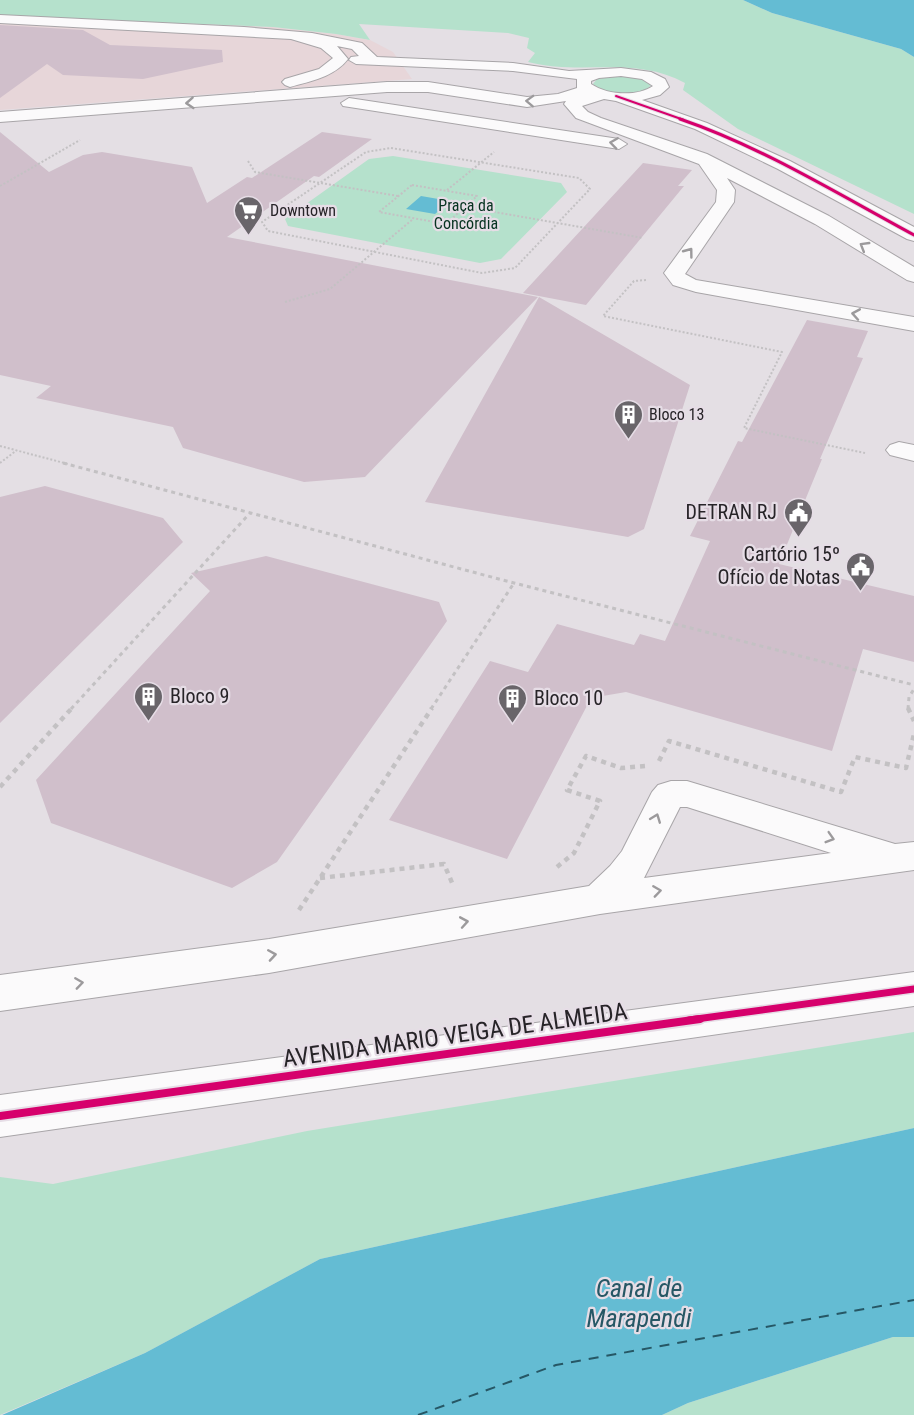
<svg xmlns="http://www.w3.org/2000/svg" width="914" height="1415" font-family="'Roboto Condensed',sans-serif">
<rect width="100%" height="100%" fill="#e4dfe4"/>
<!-- commercial -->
<path fill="#e7d6d9" d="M0,16L273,27L336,34L370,40L393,52L412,79L0,110Z"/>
<!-- green -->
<path fill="#b5e1cc" d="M0,0H743L772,13L901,49L914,57V214L738,129L683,90L685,83C634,55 582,76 528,62L535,53L527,48L529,38L508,33L359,24L370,40L336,34L273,27L0,16Z
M621,75L645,79L651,85C641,99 605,95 593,84L597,79Z
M393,156L561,183L567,192L501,259L480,263L288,226L285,219L369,159Z
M914,1032V1128L320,1259L145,1353L0,1415V1177L53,1184L307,1131Z
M893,1337H914V1415H662L688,1403Z"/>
<!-- water -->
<path fill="#64bcd3" d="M743,0H914V57L901,49L772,13Z
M421,196L450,201L435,214L406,209Z
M914,1128V1337H893L688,1403L662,1415H2L145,1353L320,1259Z"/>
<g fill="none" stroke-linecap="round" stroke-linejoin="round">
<!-- ferry -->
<path stroke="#265765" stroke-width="2" stroke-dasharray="10 8" stroke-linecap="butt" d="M418,1415L556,1365L914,1300"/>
</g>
<!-- building -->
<path fill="#d0bfcb" d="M0,25L83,30L110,45L222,50L223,62L143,79L63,75L47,64L0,98Z
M0,132L49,172L83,155L102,152L192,167L207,203L247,177L252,178L322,132L372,139L319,177L314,176L227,237L538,297L365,477L304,482L183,448L173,427L36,398L51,386L0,375Z
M643,163L692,170L678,186H684L586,305L523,293Z
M539,297L690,385L644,529L628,537L425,502Z
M807,320L868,331L857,357L863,358L820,459H822L779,564L914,596V662L863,649L832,751L626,692L591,698L507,859L389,820L490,661L528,672L557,624L634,645L640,634L665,641L710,541L690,536L738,441L742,442Z
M45,486L163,518L183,542L0,723V497Z
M266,556L439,602L447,621L277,862L232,888L51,823L36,780L210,591L191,573Z"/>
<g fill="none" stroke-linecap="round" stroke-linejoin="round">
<defs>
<path id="minor" d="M0,15L244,27L312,33L362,43L377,57L513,63L569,71L621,68L651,72L665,79L669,87L660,95L642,100L707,123L790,161L914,227V241L907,239L778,169L695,129L616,101L604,99L582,106L588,112L601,118L707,154L829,216L914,267V282L907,280L815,224L727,178L735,190L734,202L685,274L696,280L914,317V331L696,292L673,285L664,273L716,202L717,190L699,164L576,118L564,104L566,101L527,107L428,92H387L0,122V112L387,82H428L527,97L558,94L574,89L577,88V79L513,71L356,64L349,60L351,57L359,56L352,49L337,46L348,59C334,77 311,81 290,87L285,85L282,82L285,79L319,69L333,58L321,48L291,39L0,23ZM621,76L642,79L653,86C637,97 607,95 591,84V81L599,78Z
M349,98L619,139L627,144L619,149L343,106L341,103Z
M899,442L914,445V461L890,455L886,450L890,445Z
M671,781H687L895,844L914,842V870L600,914L269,973L0,1011V975L269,939L589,886L610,866L622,851L652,792L658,785ZM680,807H687L831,853L644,878Z
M914,972V1006L0,1137V1095Z"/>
</defs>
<!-- minor casing -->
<use href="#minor" stroke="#a8a5a8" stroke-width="2"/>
<!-- path-far2 -->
<path stroke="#c3c1c3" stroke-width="2" stroke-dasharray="2 2" stroke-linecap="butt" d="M391,148L579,178L590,189L515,268L482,273L268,231L262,222L366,152Z
M248,161L255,172L398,196
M412,185L477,196L446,224L379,212Z
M0,186L80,140
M447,190L494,152
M466,207L643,238
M646,280L634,281L603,316L782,352L744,428L865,453
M285,302L330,289L413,219
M0,446L68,464
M0,463L17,450"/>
<!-- path-far1 -->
<path stroke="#c3c1c3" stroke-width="3" stroke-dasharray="4 4" stroke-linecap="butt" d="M63,463L514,583L914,685
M71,709L250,513
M431,709L514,583
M908,709L909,697L914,689"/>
<!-- path -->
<path stroke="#c3c1c3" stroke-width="4.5" stroke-dasharray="5 5" stroke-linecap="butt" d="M908,708L914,721
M659,761L669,741L841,792L855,757L906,768L914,734
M0,787L72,708
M557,867L574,853L600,801L567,790L586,756L621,768L645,766
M320,878L444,864L453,885
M299,910L432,708"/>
<!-- minor -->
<use href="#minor" fill="#fbfafb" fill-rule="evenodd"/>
<defs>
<path id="cycleway-far3" d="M616,96L684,120"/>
<path id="cycleway-far2" d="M680,119C762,147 838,194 914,235"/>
<path id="cycleway-far1" d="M689,1020L914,989"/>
<path id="cycleway" d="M0,1116L700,1019"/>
</defs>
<!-- cycleway-far3 casing -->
<use href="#cycleway-far3" stroke="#e6dde6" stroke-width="4"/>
<!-- cycleway-far2 casing -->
<use href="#cycleway-far2" stroke="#e6dde6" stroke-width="5"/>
<!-- cycleway-far1 casing -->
<use href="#cycleway-far1" stroke="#e6dde6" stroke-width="10"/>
<!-- cycleway casing -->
<use href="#cycleway" stroke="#e6dde6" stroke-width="12"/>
<!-- cycleway-far3 -->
<use href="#cycleway-far3" stroke="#d6006c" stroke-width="2"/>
<!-- cycleway-far2 -->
<use href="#cycleway-far2" stroke="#d6006c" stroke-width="3"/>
<!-- cycleway-far1 -->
<use href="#cycleway-far1" stroke="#d6006c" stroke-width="7"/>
<!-- cycleway -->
<use href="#cycleway" stroke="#d6006c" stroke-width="8"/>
</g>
<!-- one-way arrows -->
<defs><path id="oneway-chevron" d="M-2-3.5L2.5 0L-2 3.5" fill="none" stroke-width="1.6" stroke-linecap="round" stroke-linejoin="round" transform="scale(1.5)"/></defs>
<g stroke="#9c9a9c">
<use href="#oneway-chevron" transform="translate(530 101) rotate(-178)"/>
<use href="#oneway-chevron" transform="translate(190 103) rotate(176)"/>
<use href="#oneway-chevron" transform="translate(614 143) rotate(-172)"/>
<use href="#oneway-chevron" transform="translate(864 246) rotate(-149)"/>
<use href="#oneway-chevron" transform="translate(689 252) rotate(-53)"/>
<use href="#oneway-chevron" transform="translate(856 314) rotate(-170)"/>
<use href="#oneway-chevron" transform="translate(656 818) rotate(-69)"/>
<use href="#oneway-chevron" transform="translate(830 838) rotate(17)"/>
<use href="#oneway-chevron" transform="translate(657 891) rotate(-8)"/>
<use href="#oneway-chevron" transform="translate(464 922) rotate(-10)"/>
<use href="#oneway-chevron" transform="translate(272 955) rotate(-9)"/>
<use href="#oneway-chevron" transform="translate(79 983) rotate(-8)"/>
</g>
<!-- icons -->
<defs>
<symbol id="supermarket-pin" viewBox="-11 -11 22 30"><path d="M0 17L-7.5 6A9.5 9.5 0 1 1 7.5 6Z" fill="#69656a" stroke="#e6dde6"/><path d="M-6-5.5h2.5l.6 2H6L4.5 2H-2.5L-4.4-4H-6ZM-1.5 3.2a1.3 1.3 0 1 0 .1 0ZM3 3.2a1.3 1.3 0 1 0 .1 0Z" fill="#fff"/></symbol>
<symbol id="building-pin" viewBox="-11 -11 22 30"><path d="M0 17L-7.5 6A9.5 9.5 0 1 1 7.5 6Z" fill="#69656a" stroke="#e6dde6"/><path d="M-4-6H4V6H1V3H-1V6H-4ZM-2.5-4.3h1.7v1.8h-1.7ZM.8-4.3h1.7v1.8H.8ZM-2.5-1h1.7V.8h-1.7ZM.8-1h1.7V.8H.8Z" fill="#fff"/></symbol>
<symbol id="civic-pin" viewBox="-11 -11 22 30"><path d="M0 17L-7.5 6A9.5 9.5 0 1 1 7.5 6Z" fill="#69656a" stroke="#e6dde6"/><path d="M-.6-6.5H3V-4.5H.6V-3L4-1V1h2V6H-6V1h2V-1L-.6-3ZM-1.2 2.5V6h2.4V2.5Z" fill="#fff"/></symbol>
</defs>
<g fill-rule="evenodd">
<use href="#supermarket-pin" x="232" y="194" width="33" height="45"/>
<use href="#building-pin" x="612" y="398" width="33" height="45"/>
<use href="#civic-pin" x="782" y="496" width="33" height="45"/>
<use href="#civic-pin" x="844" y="550" width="33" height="45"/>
<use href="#building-pin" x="132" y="680" width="33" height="45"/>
<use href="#building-pin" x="496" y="682" width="33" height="45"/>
</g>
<g text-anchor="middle" stroke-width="4.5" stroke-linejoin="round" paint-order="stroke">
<!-- far-park labels -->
<g font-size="16" fill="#073321" stroke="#e6dde6">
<text x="466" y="211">Praça da<tspan x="466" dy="18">Concórdia</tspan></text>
</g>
<!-- far-poi labels -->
<g font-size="16" fill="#272428" stroke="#e6dde6" text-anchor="start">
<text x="270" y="216">Downtown</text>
<text x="649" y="420">Bloco 13</text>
</g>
<!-- poi labels -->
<g font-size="20" fill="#272428" stroke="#e6dde6" text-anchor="end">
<text x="777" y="519">DETRAN RJ</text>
<text x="840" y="561">Cartório 15º<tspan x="840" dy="23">Ofício de Notas</tspan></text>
<text x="170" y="703" text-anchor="start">Bloco 9</text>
<text x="534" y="705" text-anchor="start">Bloco 10</text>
</g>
<!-- near-street labels -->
<g font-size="24" fill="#272428" stroke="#e6dde6">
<text transform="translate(455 1035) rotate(-8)" y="8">AVENIDA MARIO VEIGA DE ALMEIDA</text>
</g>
<!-- near-water labels -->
<g font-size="26" font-style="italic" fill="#265765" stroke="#e6dde6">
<text x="639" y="1297">Canal de<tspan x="639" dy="30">Marapendi</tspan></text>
</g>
</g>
</svg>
